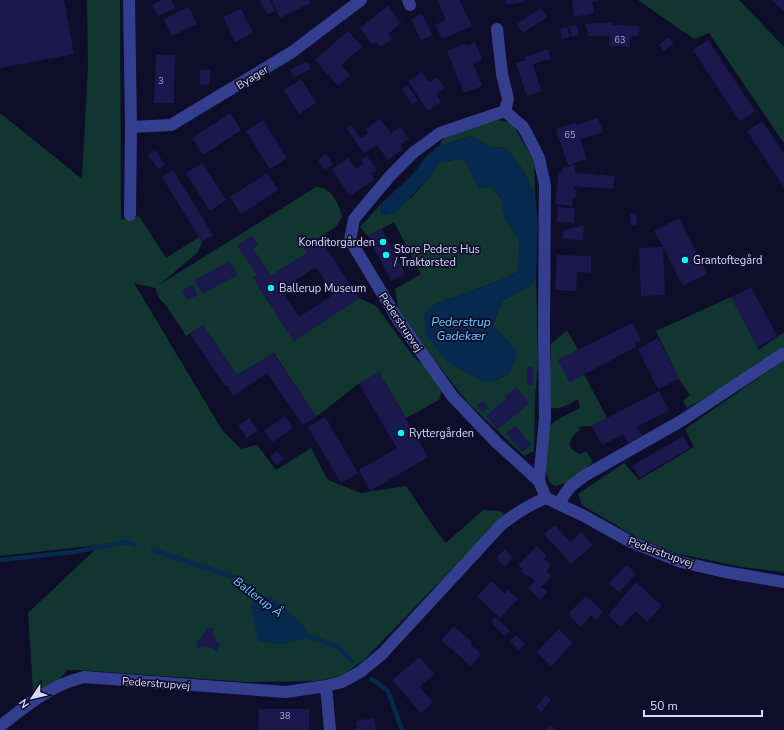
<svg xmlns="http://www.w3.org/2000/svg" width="784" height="730" font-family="'Nunito Sans',sans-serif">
<rect width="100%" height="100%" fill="#0e0e2b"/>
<!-- green -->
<path fill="#10362f" d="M87,0H120L121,220L139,216L166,258L199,237L202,242L198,252L159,285L316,187C331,186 340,205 342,217L336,227L304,247L307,253L271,276L252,248L258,245L252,236L238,245L257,275L253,277L259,286H258L294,341L359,298L376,306L413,356L430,371L442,390L439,400L406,418L379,372L357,385L316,417L274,353L237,375L203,325L186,336L168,308L159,298L155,288L134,283L222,430L241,449L257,445L276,470L311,448L328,480L361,493L406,486L437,532L446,543L483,510L501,511L504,515L364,660L341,676L317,681L246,682L79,670H68L34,705L28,613L100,545L0,556V113L82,179L88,66Z
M638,0H739L741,2L784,47V143L709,33L694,39Z
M499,120L512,123L534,161L535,194L522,168L505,148L491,147L471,136L439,146L445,135Z
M462,158L467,164L479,188L491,186L502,200L505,219L520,242L518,272L496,282L433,305L497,380L507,375L515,362L493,325L502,301L529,286L536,276L538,362L535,398L534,451L524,456L468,403L411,330L398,308L395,289L421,274L394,222L368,236L360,227L381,204L382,216L412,197L431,175L438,163Z
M731,297L758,347L757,351L784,332V346L718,390L687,408L683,401L690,395L679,379L656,331Z
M567,330L578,350L558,360L570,382L584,374L607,418L592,426L578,427L580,430C569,438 564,449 581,454L586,451L593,462C583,471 569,485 554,486L549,481L545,468L548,428L555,421L580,408L578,399C569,404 560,411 549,407L551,344Z
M784,360V572L742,567L679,554L636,537L582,505L578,494L624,463L639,480L694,447L685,429Z"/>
<!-- water -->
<path fill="#052a4d" d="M471,136L491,147L505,148L522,168L535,194L538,224L536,276L529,286L502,301L493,325L517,351L515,362L507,375L497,380L483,382L447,362L425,334L424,314L433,305L496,282L518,272L520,242L505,219L502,200L491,186L479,188L467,164L462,158L438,163L431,175L395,213L382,216L381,204L414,173L427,155L439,146Z
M255,594L271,597L303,625L309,637L280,645L258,641L251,607Z"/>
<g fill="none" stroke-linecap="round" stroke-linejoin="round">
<!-- stream -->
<path stroke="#052a4d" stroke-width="4.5" d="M153,550L236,578L259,598
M0,560L74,552L126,542L135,545
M304,633L309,637L337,646L352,661
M372,679L388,691L402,730"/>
</g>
<!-- building -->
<path fill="#1b184e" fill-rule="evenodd" d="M0,0H64L74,54L0,68Z
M162,0H171L175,8L158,16L152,5Z
M260,0H270L275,11L267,14Z
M274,0H309L311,3L280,18L272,1Z
M437,0H459L472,26L442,39L435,25L446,20Z
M506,0H525V2L507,5Z
M572,0H599V1L592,2L594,13L574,17Z
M771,0H784V11Z
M388,6L401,23L388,34L392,39L381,47L377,42L373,45L360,28Z
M189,7L197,24L172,36L164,19Z
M541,8L547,17L523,33L517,24Z
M241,9L253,33L235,42L223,17Z
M422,14L432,35L421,40L411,19Z
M612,22V25L640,26L639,36H630V47L609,46L610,36H589L585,24Z
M577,25L579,35L572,37L569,27Z
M567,27L570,37L562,39L560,29Z
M348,31L362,47L341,65L350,75L338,86L315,60Z
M669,37L674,43L664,51L659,45Z
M708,40L755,111L740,121L693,50Z
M475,42L482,60L473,63L482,86L464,93L447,51L465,44L466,46Z
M548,49L551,59L533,64L541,91L527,96L516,63L526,60L525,57Z
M156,55H175L174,103H154Z
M307,62L311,69L294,77L290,70Z
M200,70H210V85L200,84Z
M422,72L429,82L437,77L445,88L436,94L441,102L428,111L408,81Z
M301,79L316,103L299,114L284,90Z
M408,86L418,101L412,104L402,89Z
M230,113L241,130L203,155L192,138Z
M598,118L603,132L580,139L587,159L568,165L556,129L575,123L576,125Z
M380,119L391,133L400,127L409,139L400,145L403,149L388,160L377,145L364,153L346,128L351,125L361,138L368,133L366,129Z
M263,120L287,158L270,169L246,131Z
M762,121L784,154V187L747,131Z
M155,150L165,165L158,169L148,155Z
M326,154L333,164L325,170L318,160Z
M367,156L377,170L371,174L375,179L350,196L332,169L348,158L356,169L363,163L361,160Z
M202,163L226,200L210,211L186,173Z
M575,165V173L615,176L613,189L574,186V189L577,190L576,197H573L572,206L555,204L559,173H562L563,168Z
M173,170L213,235L202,242L162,177Z
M267,173L278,190L241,214L230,197Z
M558,207L575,208L574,223L557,222Z
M636,213L637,225H631L630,214Z
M679,218L707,274L683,286L663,247L665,295L641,296L639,248L663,247L654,231Z
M581,226H584L583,240L563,239V230Z
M382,229L405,274L391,281L368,236Z
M252,236L258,245L252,248L271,276L307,253L303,247L319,237L359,298L294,341L258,286H259L253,277L257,275L237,245ZM316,267L334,294L299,317L281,290Z
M557,255L591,256V273L577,272L576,291L555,290Z
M230,261L238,275L202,294L194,280Z
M193,285L198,295L187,300L182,290Z
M751,287L777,336L758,347L731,297Z
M632,323L641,340L634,343L636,347L570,382L558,360Z
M203,325L237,375L273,353L316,417L303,425L267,373L233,396L227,385L225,386L190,334Z
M658,338L679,379L658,389L638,349Z
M527,367H533V385H527Z
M379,372L428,457L370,491L359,470L397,448L359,384Z
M516,387L530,403L497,430L486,416L507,398L505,396Z
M659,391L669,410L637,427L642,436L628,443L623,434L602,445L592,426Z
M483,401L488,408L482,412L477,405Z
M285,416L293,428L272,442L264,431Z
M325,417L358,473L341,483L308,427Z
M249,418L258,430L247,438L238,426Z
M516,426L531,445L522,452L506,433Z
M683,436L690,448L639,478L632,466Z
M277,451L284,459L277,465L270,457Z
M555,525L570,542L581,532L593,545L571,564L544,534Z
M537,546L547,556L544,559L551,566L546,571L552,576L541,587L547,592L540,600L528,588L535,581L528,575L527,576L521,571L522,569L518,565Z
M505,549L513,558L505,567L496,558Z
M627,565L636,574L619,592L609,583Z
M491,581L505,594L508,590L518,599L500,618L477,597Z
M636,582L662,606L647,622L636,611L621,627L608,615Z
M586,596L603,612L596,620L591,615L581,627L568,614Z
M495,617L510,631L505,636L491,622Z
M454,626L472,642L470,644L481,654L471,666L441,640Z
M205,628H213V633L216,641L221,644L216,651L212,648L202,647L198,649L196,641L200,640L205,632Z
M559,629L573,643L551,666L537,652Z
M516,635L525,644L519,650L510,641Z
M419,657L434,674L419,687L433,702L421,713L392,680Z
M546,695L551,700L541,712L536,707Z
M259,709H309V730H258Z
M374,718L376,730H353L357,728L356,721Z
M550,725L555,730H545Z"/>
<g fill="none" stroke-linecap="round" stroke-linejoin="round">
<!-- minor -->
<path stroke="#343e8f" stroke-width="12" d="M129,0L131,127L130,215
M408,0L410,5
M497,29L502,74L508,99L505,111
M131,127L171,125L292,52L361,0
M539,481L545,418L544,332L545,185L539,158L527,134L523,127L505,111L440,133L414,152L390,176L354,219L350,240L397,318L453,397L497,443L539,481L546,498
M558,504L570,487L584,476L681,421L784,353
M326,686L330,730
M0,726C20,711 40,694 63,684C70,681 77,679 84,677L286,692L326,686L342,682L360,672L382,654L501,525C516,513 528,505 546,498L584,516L631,542L681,562L725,572L784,582"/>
</g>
<!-- markers -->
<g fill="#03fff3" stroke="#0e0e2b" stroke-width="1.5">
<circle cx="383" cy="242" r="4"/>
<circle cx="386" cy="255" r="4"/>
<circle cx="685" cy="260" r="4"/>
<circle cx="271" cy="288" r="4"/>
<circle cx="401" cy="433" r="4"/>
</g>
<g text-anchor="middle" stroke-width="3.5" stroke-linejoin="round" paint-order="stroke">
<!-- number labels -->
<g font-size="9" fill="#a8a9d3">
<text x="620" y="43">63</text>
<text x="161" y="84">3</text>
<text x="570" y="138">65</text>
<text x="285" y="719">38</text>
</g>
<!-- street labels -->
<g font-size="11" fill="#d7d9ff" stroke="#0e0e2b">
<text transform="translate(252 77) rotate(-32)" y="4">Byager</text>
<text transform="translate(401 322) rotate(56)" y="4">Pederstrupvej</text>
<text transform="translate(661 552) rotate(20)" y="4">Pederstrupvej</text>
<text transform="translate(156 683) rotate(4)" y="4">Pederstrupvej</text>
</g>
<!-- poi labels -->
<g font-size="11" fill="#d7d9ff" stroke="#0e0e2b" text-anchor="start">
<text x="375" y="246" text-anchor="end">Konditorgården</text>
<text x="394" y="253">Store Peders Hus<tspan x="394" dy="13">/ Traktørsted</tspan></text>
<text x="693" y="264">Grantoftegård</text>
<text x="279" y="292">Ballerup Museum</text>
<text x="409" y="437">Ryttergården</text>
</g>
<!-- water labels -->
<g font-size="12" font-style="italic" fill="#65cfff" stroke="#0e0e2b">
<text x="461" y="326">Pederstrup<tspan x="461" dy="14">Gadekær</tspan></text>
<text transform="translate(258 597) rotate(37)" y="4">Ballerup Å</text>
</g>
</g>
<!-- north arrow -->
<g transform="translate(32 698) rotate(235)" stroke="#0e0e2b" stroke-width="3" paint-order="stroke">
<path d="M0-3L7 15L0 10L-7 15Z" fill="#d7d9ff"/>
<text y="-6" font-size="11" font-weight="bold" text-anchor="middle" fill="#d7d9ff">N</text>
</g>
<!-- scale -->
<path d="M644 710v6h118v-6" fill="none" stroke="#d7d9ff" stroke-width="2"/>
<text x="650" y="710" font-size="12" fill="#d7d9ff" stroke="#0e0e2b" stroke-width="3" paint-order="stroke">50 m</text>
</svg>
